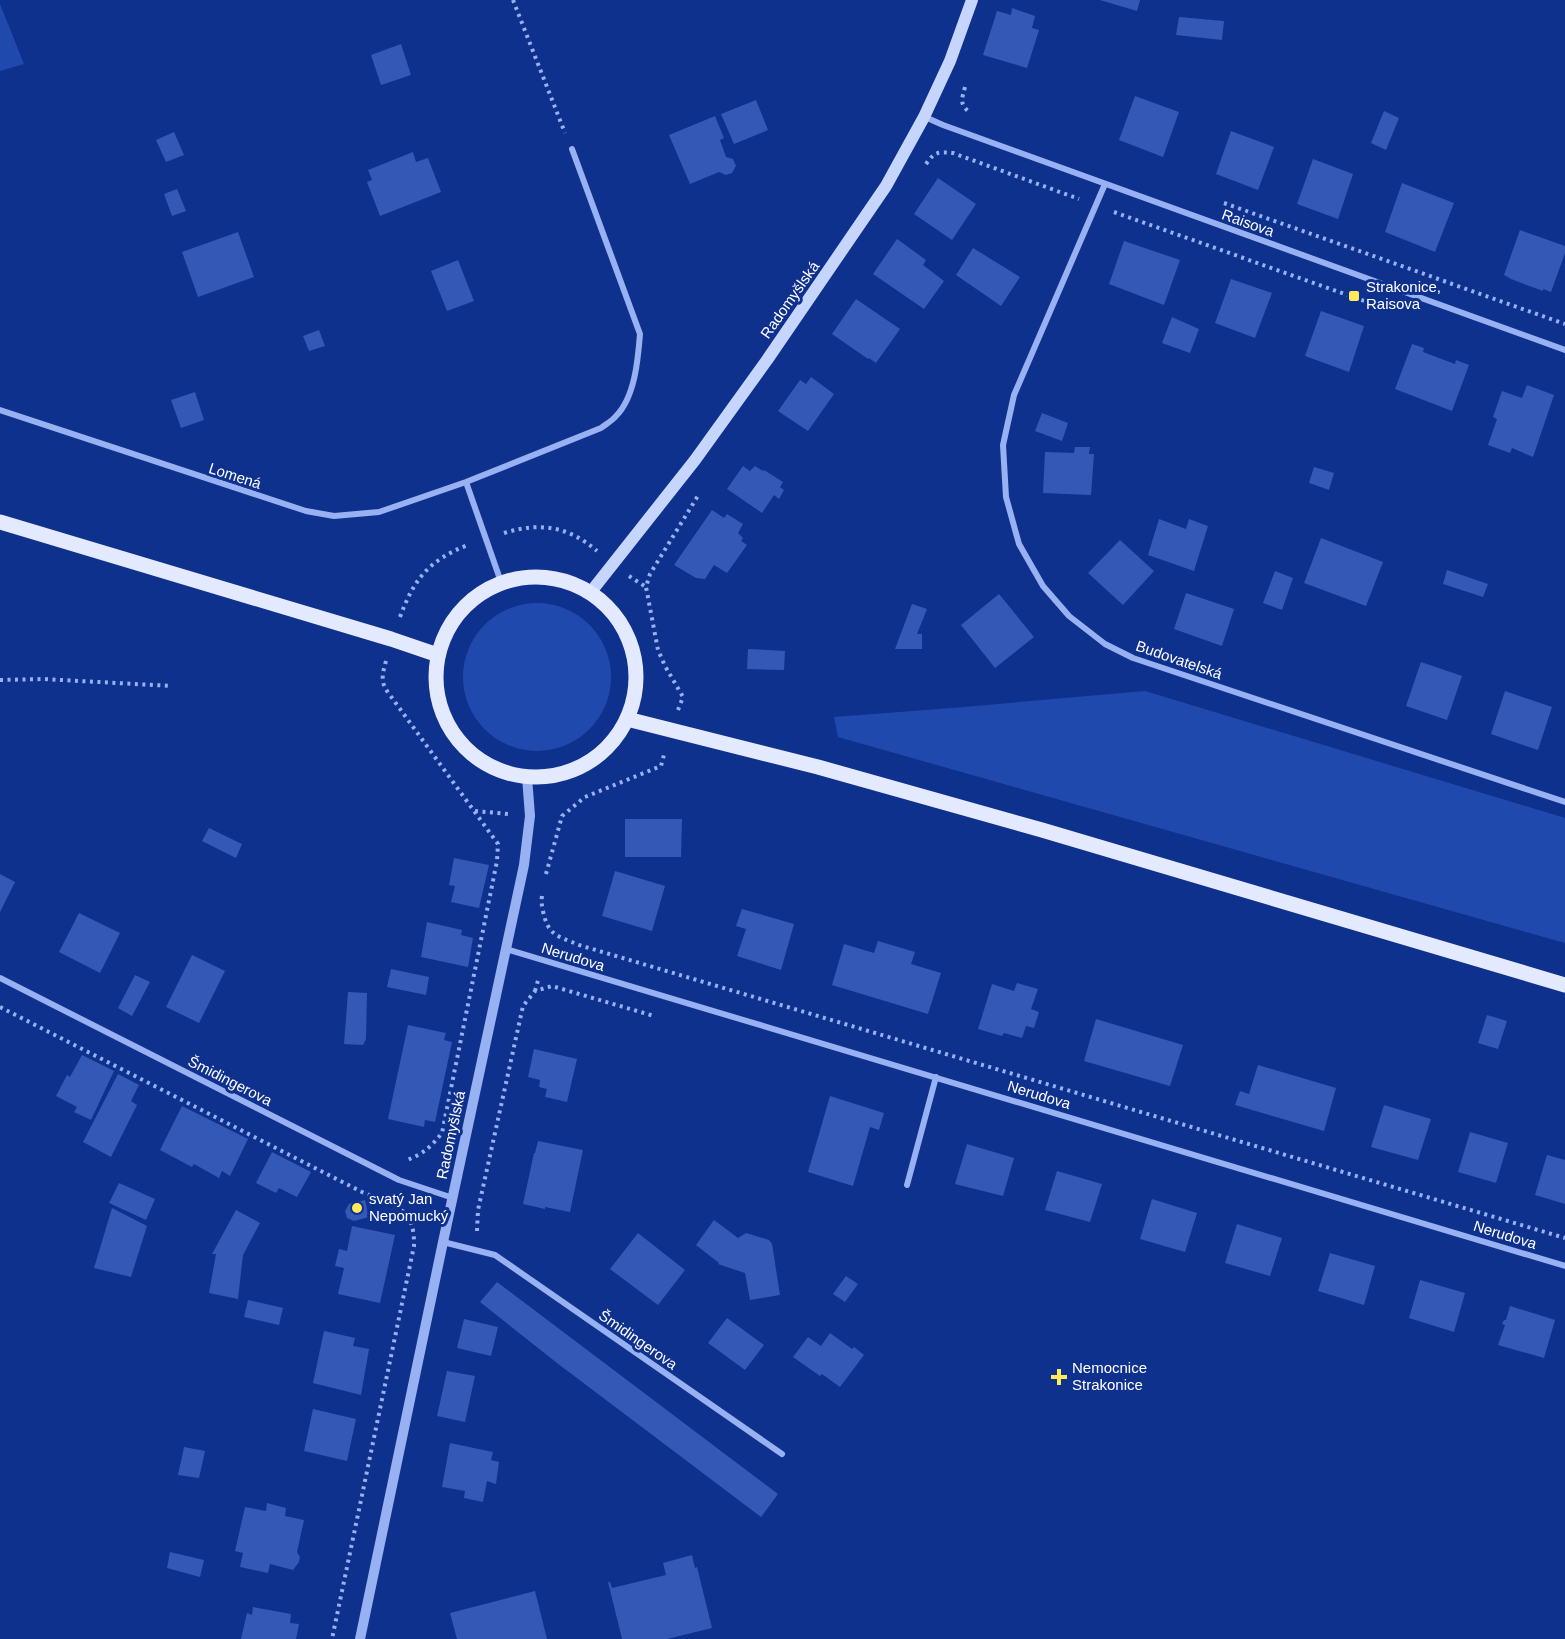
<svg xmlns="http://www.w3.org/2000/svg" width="1565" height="1639" font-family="Arial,sans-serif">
<rect width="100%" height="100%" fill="#0f318e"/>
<!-- green -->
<path fill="#2049ae" d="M0,4L24,64L0,71Z
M463 677a74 74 0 1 1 148 0a74 74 0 1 1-148 0Z
M1145,691L1565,818V943L838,737L834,717L952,708Z"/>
<!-- building -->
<path fill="#3358b6" d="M1100,0H1140L1137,11Z
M1012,8L1035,16L1032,28L1039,30L1027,68L983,55L997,11L1011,15Z
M1179,17L1224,21L1222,40L1176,35Z
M401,44L411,75L381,85L371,55Z
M1135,96L1179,112L1163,157L1119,140Z
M756,100L768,130L734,144L721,114Z
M1384,111L1399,118L1386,150L1371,143Z
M715,116L724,138L720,140L726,157L733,159L736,166L732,173L726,175L719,172L690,184L669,135Z
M1231,131L1274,147L1258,190L1216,174Z
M174,132L184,155L166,162L156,140Z
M413,152L416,162L428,158L441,192L380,216L367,182L372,180L368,170Z
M1313,159L1353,174L1338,219L1297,204Z
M938,178L976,204L952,240L914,214Z
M1402,183L1454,203L1435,252L1385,232Z
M177,189L186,211L172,216L164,194Z
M1520,230L1565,246V253L1551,292L1543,289V291L1511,279L1504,275Z
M238,232L254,277L198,297L182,252Z
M897,239L926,260L923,265L944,281L924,309L873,274Z
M1124,241L1180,260L1164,305L1109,284Z
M973,248L1020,277L1001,306L956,275Z
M458,260L474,301L447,311L431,271Z
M1231,279L1272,293L1255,338L1215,323Z
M856,299L900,329L876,363L869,358L868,359L832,334Z
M1321,311L1364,326L1349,372L1305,356Z
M1172,317L1199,329L1190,353L1162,343Z
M319,330L325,346L309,351L303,336Z
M1412,344L1424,348L1423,352L1455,364L1456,360L1469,365L1452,411L1395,389Z
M811,377L834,394L808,431L778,411L800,380L806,384Z
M1527,385L1554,395L1533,457L1512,448L1510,453L1488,445L1497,419L1493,417L1502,391L1522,398Z
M195,392L204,420L181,428L171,400Z
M1042,413L1068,423L1062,441L1035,431Z
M1075,447H1090L1089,454H1094L1091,495L1043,493L1045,452L1074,453Z
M743,466L750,471L755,466L763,471L764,470L783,482L780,487L784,490L779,499L774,495L762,513L727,489Z
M1314,467L1334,473L1329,490L1309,483Z
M712,510L724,518L727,514L743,524L738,533L743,538L741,541L747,545L727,573L714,565L705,579L696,578L674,565Z
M1159,519L1186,529L1189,519L1208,526L1194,571L1148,555Z
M1321,538L1383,562L1366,606L1304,583Z
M1120,540L1154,571L1123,605L1088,573Z
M1447,570L1488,584L1483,597L1443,584Z
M1275,571L1293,578L1282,610L1263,603Z
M1186,593L1234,609L1222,646L1174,629Z
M999,594L1034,637L995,668L961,625Z
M912,604L927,609L917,634H922V649H895Z
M748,649L785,651L784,670L747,669Z
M1421,662L1462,676L1447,720L1406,706Z
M1505,691L1552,707L1538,750L1491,734Z
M625,819H682L681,857H625Z
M209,828L242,844L236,858L202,841Z
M454,858L489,865L479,908L451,902L455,886L449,885Z
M615,871L665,886L652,931L602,916Z
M0,874L15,882L0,912Z
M742,909L794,924L781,970L737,956L746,929L736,926Z
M79,913L120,933L100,973L59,952Z
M427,922L462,930L461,935L473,938L468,967L421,957Z
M878,941L915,952L911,964L941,973L928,1014L832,985L844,944L874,953Z
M192,955L225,971L199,1023L166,1007Z
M391,969L429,977L426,995L387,987Z
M135,975L150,982L132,1016L118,1008Z
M1017,983L1038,989L1031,1009L1039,1012L1034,1028L1026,1026L1022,1038L1004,1033L1002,1036L978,1029L992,984L1014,991Z
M348,992L367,993L366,1039L363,1045L344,1044Z
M1487,1015L1507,1021L1498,1049L1478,1043Z
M1096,1019L1183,1045L1170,1086L1084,1061Z
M408,1025L446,1033L444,1040L452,1042L435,1122L425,1120L424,1127L388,1119Z
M534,1049L577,1059L567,1102L545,1097L547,1089L539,1087L540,1080L528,1077Z
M82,1055L114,1071L91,1120L74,1112L77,1107L56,1096L67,1075L70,1077Z
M1258,1065L1336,1088L1324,1131L1235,1105L1240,1091L1249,1094Z
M118,1074L139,1085L131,1101L137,1105L111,1157L83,1142Z
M830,1096L884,1113L879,1130L870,1127L853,1186L808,1172Z
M1384,1105L1431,1119L1418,1160L1371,1147Z
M182,1106L248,1139L230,1176L222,1171L219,1178L194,1164L192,1167L160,1150Z
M1470,1132L1508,1143L1496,1183L1458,1172Z
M538,1141L583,1150L570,1212L545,1207V1209L523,1204L534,1153H535Z
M967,1144L1014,1158L1003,1196L955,1184Z
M272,1152L311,1172L297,1197L279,1188L276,1193L256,1183Z
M1547,1155L1565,1160V1204L1535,1195Z
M1057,1171L1102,1184L1090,1222L1045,1210Z
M119,1183L155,1199L146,1220L109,1203Z
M1152,1199L1197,1213L1185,1252L1140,1239Z
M365,1200L369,1217L354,1221L347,1218L345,1211L349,1204Z
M112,1208L147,1226L131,1277L94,1268Z
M236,1210L260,1223L243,1255L238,1299L209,1293L216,1254H212Z
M714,1220L738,1238L746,1233L769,1240L772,1244L780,1295L750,1300L745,1273L718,1264L719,1263L696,1245Z
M1237,1224L1282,1238L1270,1276L1225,1263Z
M352,1226L395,1235L380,1303L338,1294L344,1268L335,1266L339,1249L347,1251Z
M638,1233L685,1270L658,1305L610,1269Z
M1330,1253L1375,1266L1364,1305L1318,1291Z
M846,1276L858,1284L845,1302L833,1294Z
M1420,1280L1465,1293L1454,1332L1409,1318Z
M497,1282L778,1494L761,1517L557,1363L480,1302Z
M248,1300L283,1308L279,1325L244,1317Z
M1510,1306L1555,1320L1544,1358L1498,1345L1505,1325L1502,1324L1504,1320H1506Z
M727,1318L764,1345L745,1370L708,1343Z
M464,1319L498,1327L491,1356L457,1348Z
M324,1331L355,1338L353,1346L369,1349L361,1395L313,1383Z
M830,1333L852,1349L854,1347L864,1355L840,1387L822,1374L820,1376L793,1357L808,1337L821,1346Z
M447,1371L475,1376L465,1422L437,1416Z
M313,1409L356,1419L347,1461L304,1451Z
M450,1443L493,1452L491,1460L499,1462L496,1484L487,1481L483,1502L464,1498L465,1491L442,1487Z
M184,1447L205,1451L199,1478L178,1475Z
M267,1503L286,1508L285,1516L304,1520L297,1552L300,1557L299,1562L293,1570L270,1564L268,1573L240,1567L243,1553L235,1551L245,1507L266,1511Z
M170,1552L204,1560L200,1577L167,1568Z
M692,1555L695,1568L697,1567L712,1628L667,1639H622L608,1582H610L612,1588L666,1575L663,1563Z
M535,1591L547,1639H457L450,1613Z
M253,1607L291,1614L290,1623L299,1624L296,1639H241L247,1613L252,1615Z"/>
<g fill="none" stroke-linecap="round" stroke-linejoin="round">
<!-- path -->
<path stroke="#97b1f3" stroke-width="4" stroke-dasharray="3 4.5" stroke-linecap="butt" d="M513,0L565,133
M965,87C962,99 959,103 969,112
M926,164C935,151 938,152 953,153L1079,199
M1224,203L1565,324
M1114,212L1367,302
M504,533C540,522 568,526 597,551
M629,576L646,587
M400,617C414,579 429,560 468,545
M386,661C383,672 380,681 387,691L498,844L497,861L442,1133C429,1149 424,1153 405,1161
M0,680L43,679L172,686
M678,710L683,697L665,666L658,650L646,587L650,574L699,494
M475,811L509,814
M546,874L562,816L585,797L661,766L665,751
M542,896C541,902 542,906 543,911C548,936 558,936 579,945L1565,1238
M535,991L539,977
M0,1007L362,1192C394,1206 415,1206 414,1246L332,1639
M477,1231L478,1210L523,1006L535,991L552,986L654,1016"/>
<!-- minor -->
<path stroke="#97b1f3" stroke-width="6" d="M925,117L943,125L1565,350
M1105,184L1014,395L1003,445L1006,497L1019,544L1043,586L1069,616L1105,644L1133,658L1565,802
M0,410L306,511L334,516L379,512L466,482L601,428C606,424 612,421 616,416C635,397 638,359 640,334L572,149
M466,482L501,582
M506,949L1565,1266
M0,978L399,1180L453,1198
M907,1185L936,1077
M443,1242L495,1255L782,1454"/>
<!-- tertiary -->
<path stroke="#97b1f3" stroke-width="10" d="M360,1639L443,1242L524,865L530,816L527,777"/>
<!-- secondary -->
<path stroke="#c6d5fd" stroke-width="12" d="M590,593L695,460L767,360L886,186L924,117L950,61L972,0"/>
<!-- primary -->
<path stroke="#e3e9ff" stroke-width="15" d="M0,522L391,639L438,655
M436 677a100 100 0 1 1 200 0a100 100 0 1 1-200 0Z
M627,719L818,767L1042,830L1565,985"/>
</g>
<!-- markers -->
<g fill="#ffeb59" stroke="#0f318e" stroke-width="2">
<rect x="1348" y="290" width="12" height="12" rx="3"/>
<circle cx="357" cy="1208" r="6"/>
<path d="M1056 1368h6v6h6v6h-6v6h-6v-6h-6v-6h6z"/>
</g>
<g text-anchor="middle" stroke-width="6" stroke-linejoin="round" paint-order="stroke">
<!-- street labels -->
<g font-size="15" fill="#fff" stroke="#0f318e">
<text transform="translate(1248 223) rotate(20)" y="5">Raisova</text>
<text transform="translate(790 300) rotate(-55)" y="5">Radomyšlská</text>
<text transform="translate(235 476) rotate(18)" y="5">Lomená</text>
<text transform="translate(1179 660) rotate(19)" y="5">Budovatelská</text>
<text transform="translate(573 957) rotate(17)" y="5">Nerudova</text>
<text transform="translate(230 1081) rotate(27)" y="5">Šmidingerova</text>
<text transform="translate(1039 1095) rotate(17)" y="5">Nerudova</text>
<text transform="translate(451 1135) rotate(-78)" y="5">Radomyšlská</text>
<text transform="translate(1505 1235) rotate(17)" y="5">Nerudova</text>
<text transform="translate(638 1340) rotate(35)" y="5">Šmidingerova</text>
</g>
<!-- poi labels -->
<g font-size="15" fill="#fff" stroke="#0f318e" text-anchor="start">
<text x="1366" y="292">Strakonice,<tspan x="1366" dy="17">Raisova</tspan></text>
<text x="369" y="1204">svatý Jan<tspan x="369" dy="17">Nepomucký</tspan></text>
<text x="1072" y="1373">Nemocnice<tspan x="1072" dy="17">Strakonice</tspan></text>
</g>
</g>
</svg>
